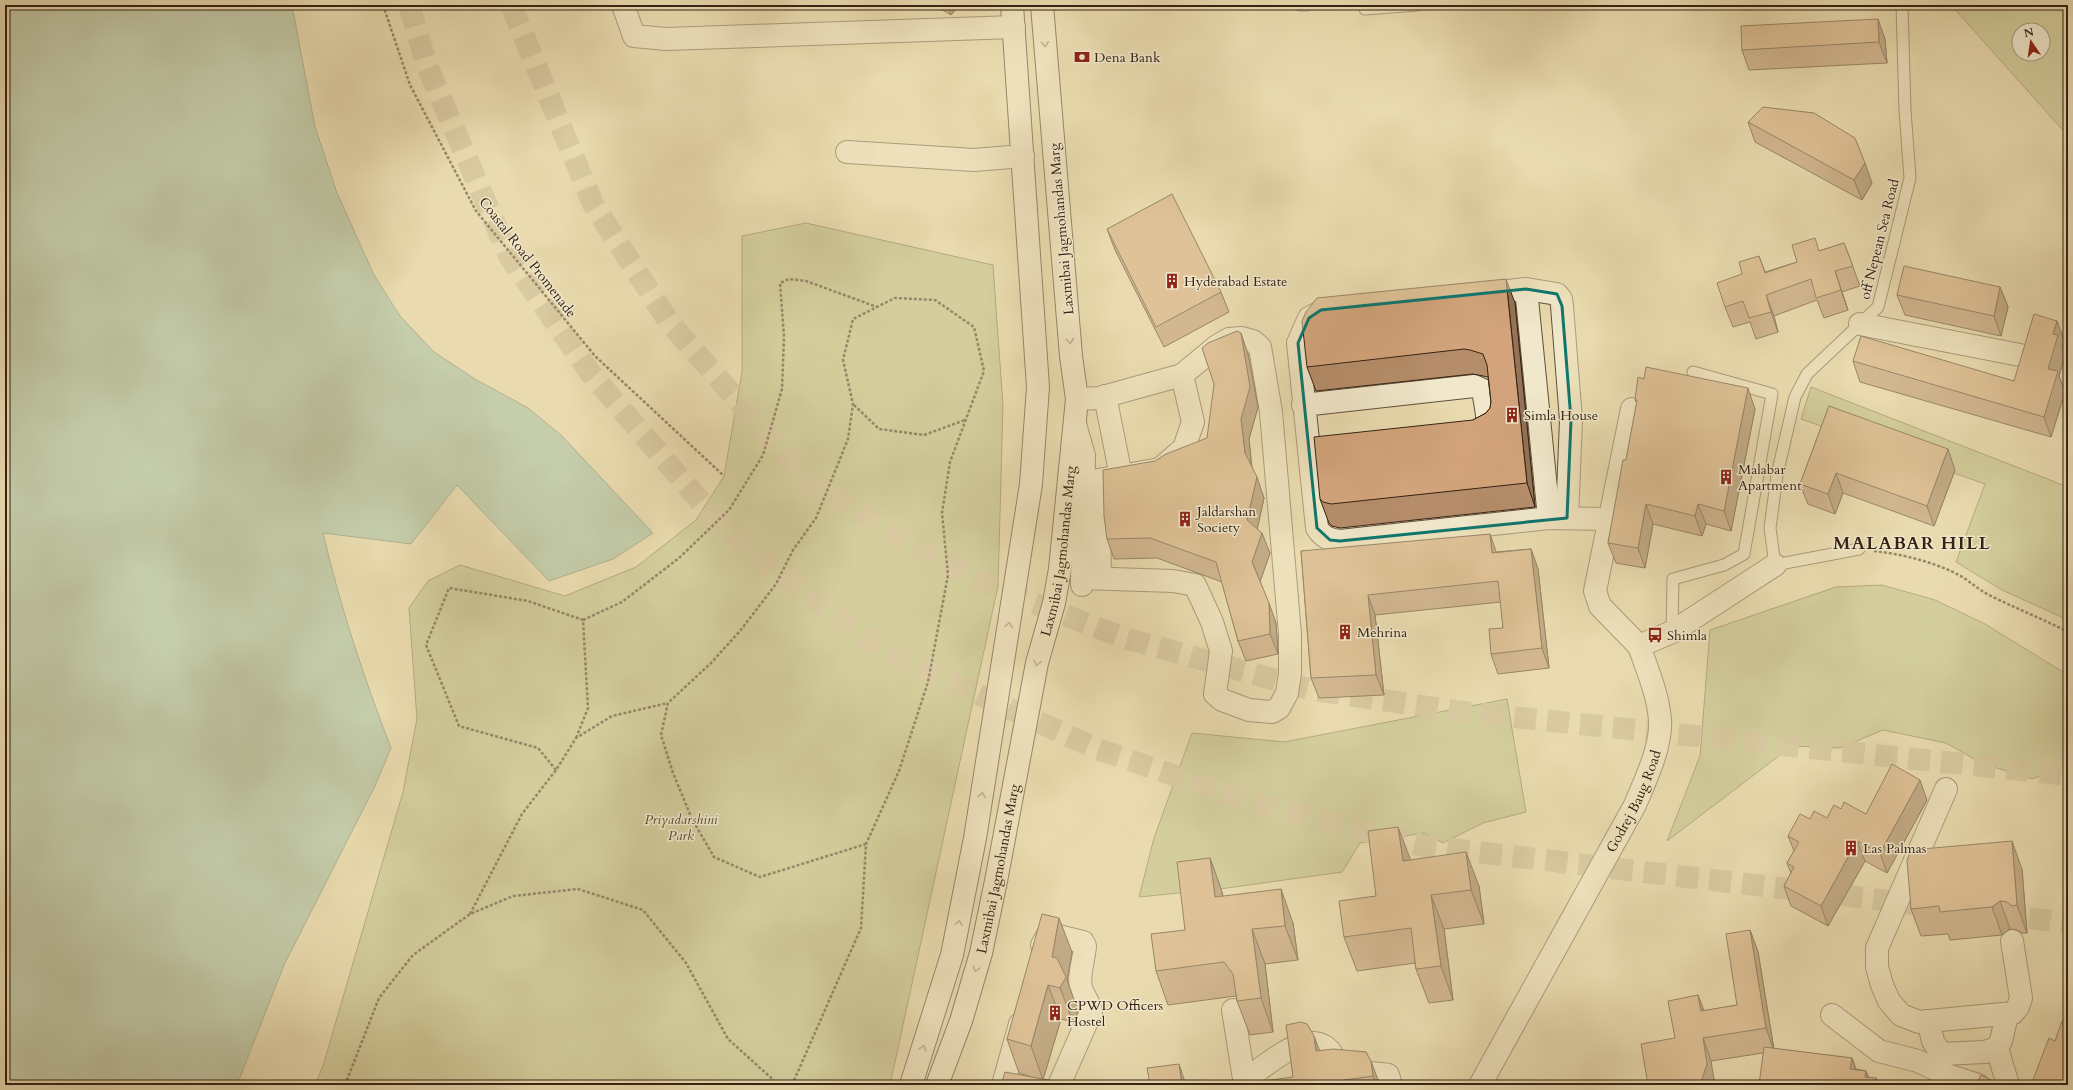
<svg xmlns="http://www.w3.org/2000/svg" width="2073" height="1090" font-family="Cardo,serif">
<rect width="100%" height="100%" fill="#e9dbaf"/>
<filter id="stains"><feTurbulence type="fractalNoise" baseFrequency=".005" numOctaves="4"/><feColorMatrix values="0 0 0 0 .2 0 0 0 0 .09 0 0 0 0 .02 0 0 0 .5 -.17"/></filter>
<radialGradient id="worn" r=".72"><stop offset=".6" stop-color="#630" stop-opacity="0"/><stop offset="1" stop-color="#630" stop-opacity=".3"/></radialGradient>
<!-- green -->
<path fill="#bbbe87" stroke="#78704e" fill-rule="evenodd" d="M1951,5H2068V136ZM2019,30H2043V54H2019Z
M806,223L993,265L1003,406L998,586L890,1085H315L323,1066L403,792L417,719L409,608L428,581L460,565L565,596L636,567L696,520L724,476L742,372V236Z
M1811,387L2068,487V620L2002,590L1956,562L1985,484L1801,419Z
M1882,585L1935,600L1985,624L2068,675V765L2032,779L1981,763L1946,743L1883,730L1840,748L1792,746L1667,841L1700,756L1710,630L1836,587Z
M1507,699L1526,812L1483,823L1443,843L1424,833L1360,843L1342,872L1227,888L1139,897L1154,838L1192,733L1284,742Z"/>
<!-- water -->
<path fill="#99bca6" stroke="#717e6c" d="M5,5H292L315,127L337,193L374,275L400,316L434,352L475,379L528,408L561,435L653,533L613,559L549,581L457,485L411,544L323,533C340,606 364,678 391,748L375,786L284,965L237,1085H5Z"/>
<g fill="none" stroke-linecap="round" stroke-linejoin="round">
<!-- motorway-tunnel -->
<path stroke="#c5b690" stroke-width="22" stroke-dasharray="22 11" stroke-linecap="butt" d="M409,5L427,66L509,256L591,374L731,537L884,651L1097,749L1264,806L1426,846L1940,907
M511,5L593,204L669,322L808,481L918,549L996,589L1125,638L1308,689L1456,711L2068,775
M1996,914L2068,923"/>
<defs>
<path id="service" d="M1300,5H1307
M1365,9L1417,5
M1859,549L1775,565L1770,528L1777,475L1795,397L1807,374L1878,307L1910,178L1905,110L1902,5
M1672,632L1673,579L1724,565L1744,554L1772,394L1693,372"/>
<g id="minor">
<path d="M623,5L634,36L666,39L1014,27"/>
<path d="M847,152L974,160L1023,156"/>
<path d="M1526,289L1557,294L1561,299L1562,306L1571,420L1567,518"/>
<path d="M1481,294L1526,289L1549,518"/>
<path d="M1324,310L1309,318L1298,343L1317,528C1323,537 1329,540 1340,541L1549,518L1609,519"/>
<path d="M1860,324L2020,355"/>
<path d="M1105,396L1121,476"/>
<path d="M1077,399L1099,398L1182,375L1217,346L1229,339L1242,338L1253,341L1260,347L1271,412L1290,634V673L1287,693L1279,708L1272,712L1249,710L1222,700L1215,694L1221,651L1212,622L1195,585L1173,581L1082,578"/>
<path d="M1303,405L1474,386L1483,390C1484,398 1490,424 1486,429C1483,432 1478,432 1474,432"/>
<path d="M1632,409L1595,591L1600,606L1639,646"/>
<path d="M1075,424L1084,456L1082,585"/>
<path d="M1100,578L1098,480L1160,469L1184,448L1193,422L1182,375"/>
<path d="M1946,789L1877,948V967L1882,985L1889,1001L1901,1015L1919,1022L2013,1013L2018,1007L2021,998L2012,941"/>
<path d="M1042,945L1047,936L1054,935L1083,942L1085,946C1084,960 1078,975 1081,988C1084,997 1090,1003 1091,1012L1059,1085"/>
<path d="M1233,1010L1245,1085"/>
<path d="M1832,1015L1879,1051L1918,1061L1950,1076L1978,1085"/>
<path d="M1928,1021L1933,1041L1941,1054L1985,1052L1997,1048L2001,1041L2007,1015"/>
<path d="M1997,1048L2008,1085"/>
<path d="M1244,1081C1264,1067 1300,1033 1324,1046C1335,1052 1333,1064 1343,1069C1353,1074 1376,1072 1388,1075L1391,1085"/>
<path d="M1003,1085L1020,1024"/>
<path id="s1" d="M1480,1085L1635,805C1645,781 1662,746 1660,720C1658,694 1647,669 1639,646L1672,632L1775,565"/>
</g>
<g id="secondary">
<path d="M911,1085L952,955L975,838L1031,484L1038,387L1012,5"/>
<path id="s2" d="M937,1085L961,1021L981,953L996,881L1037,663L1054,603L1060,569L1077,399L1071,356L1042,5"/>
</g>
</defs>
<!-- service casing -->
<use href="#service" stroke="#62503c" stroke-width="13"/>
<!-- minor casing -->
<use href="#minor" stroke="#62503c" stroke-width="24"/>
<!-- secondary casing -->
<use href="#secondary" stroke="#352215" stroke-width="24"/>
<!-- path -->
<path stroke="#352215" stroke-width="2.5" stroke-dasharray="3 2" stroke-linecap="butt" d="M383,5L410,85L476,211L595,356L724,476
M854,405L879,429L924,435L965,420
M1874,551C1901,554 1930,561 1955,573C1968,579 1978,590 1991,596C2017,609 2043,619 2068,632
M583,620L622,602L679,558L729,510L763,455L782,389L784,337L780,283L789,279L806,281L877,307
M556,770L538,748L459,726L426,645L449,588L528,601L583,620L588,708L576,738
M470,914L522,814L556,770L576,738L612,716L668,703
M345,1085L379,998L413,955L470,914L513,896L578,889L643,910L686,963L728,1039L779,1085
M792,1085L861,928L866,844L899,771L928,682L948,575L942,513L950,462L984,371L974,327L935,300L895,298L853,319L843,360L853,404L848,439L816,518L793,550L776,584L740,631L711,663L668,703L661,735L673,773L692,819L714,857L760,877L866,844"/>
<!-- service -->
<use href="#service" stroke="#f1e8cb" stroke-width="11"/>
<!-- minor -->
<use href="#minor" stroke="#f1e8cb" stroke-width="22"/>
<!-- secondary -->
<use href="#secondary" stroke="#f1e8cb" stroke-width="22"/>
</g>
<!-- wall -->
<path fill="#b58d6a" stroke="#352215" d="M934,5H959L951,15Z
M1741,5H1855L1743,10Z
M1885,39L1887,63L1749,70L1742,50Z
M1748,122L1872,183L1862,200L1755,142Z
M1107,229L1221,292L1229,312L1164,347L1115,250Z
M1844,243L1860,286L1842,292L1848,310L1824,318L1817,300L1774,316L1778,332L1756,339L1750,322L1733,327L1725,307L1742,274L1759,256L1765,272L1797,262L1819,251Z
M2000,287L2008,307L2001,336L1905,315L1897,295Z
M1515,303L1535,507L1340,528L1332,526L1329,523L1320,499L1473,420L1486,413L1490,408L1491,402L1488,377L1473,374L1316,391L1307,367Z
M2057,321L2064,341L2062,347L2065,355L2059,376L2065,392L2051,437L1860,382L1853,361L2014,381Z
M1248,354L1258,407L1249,439L1252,467L1264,498L1257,528L1270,553L1260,581L1276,623L1278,654L1246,661L1238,641L1222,582L1157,558L1114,559L1107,539L1207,438Z
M1635,400L1755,409L1731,531L1706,524L1702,536L1653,524L1645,568L1616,563L1608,543L1626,460L1637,403Z
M1829,406L1955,470L1934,526L1843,493L1835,514L1808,504L1800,484Z
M1531,549L1538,569L1549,668L1498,674L1491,654L1503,628L1501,602L1375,615L1384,695L1319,698L1311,678L1301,551L1496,552Z
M1927,800L1887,873L1865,861L1828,926L1791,906L1784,886L1791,873L1787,863L1794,851L1788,836L1827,818L1841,809L1866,814Z
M1210,858L1222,892L1223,896L1293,923L1298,960L1265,964L1273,1032L1250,1035L1237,1001L1236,996L1168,1005L1156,971L1185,930Z
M1410,860L1479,886L1484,924L1444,929L1453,1000L1429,1003L1416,969L1415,963L1357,971L1344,937L1376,896Z
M2022,869L2027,933H2022L2017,930L2010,929L2002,935L1950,940L1948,934L1921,936L1911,909Z
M2068,897V910L2064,899Z
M1750,930L1758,952L1774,1049L1852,1058L1856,1069L1866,1071L1869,1078L1878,1085L1763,1053L1711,1061L1675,1038L1704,1011L1737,1005Z
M1072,952L1067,980L1078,1011L1073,1022L1061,1019L1043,1079L1034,1078L1019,1073L1007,1039Z
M1319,1051L1366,1052L1380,1085H1263L1293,1077Z"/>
<!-- shaded-wall -->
<path fill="#947356" stroke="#352215" d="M947,5H959L951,15Z
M1878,19L1885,39L1887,63L1879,42Z
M1865,163L1872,183L1862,200L1854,180Z
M1835,271L1848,310L1841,290Z
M1506,279L1515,303L1535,507L1527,483Z
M2000,287L2008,307L2001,336L1994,316Z
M1766,295L1774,316L1778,332L1771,312Z
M2057,321L2064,341L2062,347L2065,355L2059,376L2065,392L2051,437L2044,417L2048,369L2053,334Z
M1241,333L1248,354L1258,407L1249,439L1252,473L1245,453L1241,419Z
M1748,388L1755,409L1731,531L1724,511Z
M1948,449L1955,470L1934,526L1927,506Z
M1836,473L1843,493L1835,514L1828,494Z
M1257,477L1264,498L1255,540L1247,520Z
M1646,504L1653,524L1645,568L1638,548Z
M1698,504L1706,524L1702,536L1695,516Z
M1262,533L1270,553L1260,582L1252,562Z
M1490,534L1497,554L1492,553Z
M1531,549L1538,569L1549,668L1542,648Z
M1368,595L1375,615L1384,695L1376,675Z
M1269,603L1276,623L1278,654L1270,634Z
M1920,780L1927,800L1887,873L1880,853Z
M1398,827L1411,861H1403Z
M1857,841L1865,861L1828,926L1821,906Z
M2012,841L2022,869L2027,933L2017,905Z
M1466,852L1479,886L1484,924L1471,890Z
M1210,858L1222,892L1227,931L1215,897Z
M1281,889L1293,923L1298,960L1285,926Z
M1431,895L1444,929L1453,1000L1441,966Z
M2000,901L2010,929L2002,935L1992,907Z
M1059,918L1072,952L1067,980L1078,1011L1073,1022L1060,988L1052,957Z
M1252,929L1265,964L1273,1032L1261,998Z
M1750,930L1758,952L1774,1051L1766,1028Z
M1048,985L1061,1019L1043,1080L1031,1046Z
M1698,995L1707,1018L1701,1011Z
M1314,1036L1327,1070L1316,1051Z
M1703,1038L1711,1061L1715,1085H1700Z
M1852,1058L1861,1085L1850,1069Z
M1371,1061L1380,1085H1376L1373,1076Z
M1179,1064L1186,1085H1182Z
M1866,1071L1871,1085L1865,1077Z
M1876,1078L1878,1085H1875Z"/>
<!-- building -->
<path fill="#d3a47b" stroke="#352215" d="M1878,19L1879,42L1742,50L1741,26Z
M1763,107L1814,113L1855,138L1865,163L1854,180L1748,122Z
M1172,194L1221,292L1156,327L1107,229Z
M1815,238L1819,251L1844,243L1853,266L1835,271L1841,290L1816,298L1811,279L1766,295L1771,312L1749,318L1743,301L1725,307L1717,283L1742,274L1739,262L1759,256L1765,273L1797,262L1792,245Z
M1904,266L2000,287L1994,316L1897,295Z
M1506,279L1527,483L1331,504L1323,502L1320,499L1314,437L1473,420L1486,413L1490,408L1491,402L1487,365L1483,354L1470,350L1464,349L1307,367L1302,321L1306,312L1317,298Z
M2034,314L2057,321L2053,334L2058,335L2048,369L2058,371L2044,417L1853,361L1861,336L2014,381Z
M1237,331L1241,333L1250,387L1241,419L1245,453L1257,477L1247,520L1262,533L1252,562L1269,603L1270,634L1238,641L1216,562L1150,538L1107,539L1104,516L1103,470L1155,461L1166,454L1207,438L1214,384L1202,348L1208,343Z
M1646,367L1748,388L1724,511L1698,504L1695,516L1646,504L1638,548L1608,543L1623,460H1626L1637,400H1635L1638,377L1644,379Z
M1829,406L1948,449L1927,506L1836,473L1828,494L1800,484Z
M1490,534L1492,553L1531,549L1542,648L1491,654L1489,629L1503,628L1498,581L1368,595L1376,675L1311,678L1301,551Z
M1892,764L1920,780L1880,853L1857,841L1821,906L1784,886L1794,867L1787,863L1799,842L1788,836L1800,814L1810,819L1814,811L1827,818L1834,805L1841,809L1844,802L1866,814Z
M1398,827L1403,861L1466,852L1471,890L1431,895L1441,966L1416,969L1411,928L1344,937L1339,901L1376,896L1368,831Z
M2012,841L2017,905L2012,906L2007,902L2000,901L1992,907L1940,912L1939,906L1911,909L1907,860L1911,850Z
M1210,858L1215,897L1281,889L1285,926L1252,929L1261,998L1237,1001L1233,974L1224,962L1156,971L1151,934L1185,930L1177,862Z
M2068,897V905L2064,899Z
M1042,914L1059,918L1052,957L1057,958L1066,977L1060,988L1048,985L1031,1046L1007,1039Z
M1750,930L1766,1028L1703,1038L1707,1064L1700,1085H1648L1641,1044L1675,1038L1668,1001L1698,995L1701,1011L1737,1005L1726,934Z
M2062,1021L2068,1023V1085H2031L2049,1038L2055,1041Z
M1301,1022L1307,1024L1314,1036L1316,1051L1333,1049L1366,1052L1371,1061L1373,1076L1344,1080L1345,1085H1263V1081L1293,1077L1286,1025Z
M1764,1047L1852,1058L1850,1069L1866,1071L1865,1077L1876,1078L1875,1085H1759Z
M1179,1064L1182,1085H1150L1147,1068Z
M1005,1072L1075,1085H1001Z
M1981,1075L2002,1085H1976Z
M1603,1082L1613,1085H1602Z"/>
<!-- one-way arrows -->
<defs><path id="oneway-chevron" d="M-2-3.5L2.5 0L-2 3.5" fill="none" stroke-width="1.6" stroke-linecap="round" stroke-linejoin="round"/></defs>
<g stroke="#938570">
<use href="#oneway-chevron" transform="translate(1045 44) rotate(85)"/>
<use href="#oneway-chevron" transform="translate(1070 341) rotate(85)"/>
<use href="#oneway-chevron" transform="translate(1009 625) rotate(-81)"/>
<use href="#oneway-chevron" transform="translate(1037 663) rotate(104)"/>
<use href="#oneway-chevron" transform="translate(982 795) rotate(-81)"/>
<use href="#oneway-chevron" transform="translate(959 923) rotate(-79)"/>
<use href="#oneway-chevron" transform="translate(976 969) rotate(106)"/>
<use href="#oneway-chevron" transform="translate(923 1048) rotate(-73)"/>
</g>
<!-- marked area -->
<path d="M0 0H2073V1090H0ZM1526,289L1557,294L1562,306L1571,420L1567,518L1340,541L1330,540L1317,528L1298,343L1309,318L1321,310Z" fill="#e9dbaf" fill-opacity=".55" fill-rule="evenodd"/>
<path fill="none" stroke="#0f766e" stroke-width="3" stroke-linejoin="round" d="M1526,289L1557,294L1562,306L1571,420L1567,518L1340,541L1330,540L1317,528L1298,343L1309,318L1321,310Z"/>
<!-- icons -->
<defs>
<symbol id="bank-bare" viewBox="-9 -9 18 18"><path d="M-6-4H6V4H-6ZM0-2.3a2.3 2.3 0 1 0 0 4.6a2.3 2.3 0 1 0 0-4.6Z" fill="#8f2418" stroke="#f1e8cb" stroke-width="2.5" paint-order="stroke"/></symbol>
<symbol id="building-bare" viewBox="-9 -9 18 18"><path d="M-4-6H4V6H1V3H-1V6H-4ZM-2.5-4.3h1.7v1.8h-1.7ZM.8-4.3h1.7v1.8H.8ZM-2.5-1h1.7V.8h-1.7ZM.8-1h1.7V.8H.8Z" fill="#8f2418" stroke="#f1e8cb" stroke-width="2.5" paint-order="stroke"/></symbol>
<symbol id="bus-bare" viewBox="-9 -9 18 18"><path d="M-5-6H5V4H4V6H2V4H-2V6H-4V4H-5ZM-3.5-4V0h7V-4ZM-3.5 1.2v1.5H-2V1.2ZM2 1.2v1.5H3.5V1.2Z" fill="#8f2418" stroke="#f1e8cb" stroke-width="2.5" paint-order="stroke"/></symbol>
</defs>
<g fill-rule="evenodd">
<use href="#bank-bare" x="1071" y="46" width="22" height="22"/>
<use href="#building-bare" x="1161" y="270" width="22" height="22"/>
<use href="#building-bare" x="1501" y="404" width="22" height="22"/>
<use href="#building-bare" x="1715" y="466" width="22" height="22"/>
<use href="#building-bare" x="1174" y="508" width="22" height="22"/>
<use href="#building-bare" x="1334" y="621" width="22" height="22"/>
<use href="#bus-bare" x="1644" y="624" width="22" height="22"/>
<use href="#building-bare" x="1840" y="837" width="22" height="22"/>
<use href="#building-bare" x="1044" y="1002" width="22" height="22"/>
</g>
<g text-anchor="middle" stroke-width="3" stroke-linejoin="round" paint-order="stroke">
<!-- poi labels -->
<g font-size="14" fill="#352215" stroke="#f1e8cb" text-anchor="start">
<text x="1094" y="62">Dena Bank</text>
<text x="1184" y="286">Hyderabad Estate</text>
<text x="1524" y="420">Simla House</text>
<text x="1738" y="474">Malabar<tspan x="1738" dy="16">Apartment</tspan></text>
<text x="1197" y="516">Jaldarshan<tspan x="1197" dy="16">Society</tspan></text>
<text x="1357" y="637">Mehrina</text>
<text x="1667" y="640">Shimla</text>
<text x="1863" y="853">Las Palmas</text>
<text x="1067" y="1010">CPWD Officers<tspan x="1067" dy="16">Hostel</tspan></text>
</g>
<!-- street labels -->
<g font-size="14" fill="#352215" stroke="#f1e8cb">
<text transform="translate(1061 229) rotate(-95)" y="5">Laxmibai Jagmohandas Marg</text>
<text transform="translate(1879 239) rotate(-76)" y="5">off Nepean Sea Road</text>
<text transform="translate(528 257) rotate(52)" y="5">Coastal Road Promenade</text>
<text dy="5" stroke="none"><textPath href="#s2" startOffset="549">Laxmibai Jagmohandas Marg</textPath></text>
<text dy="5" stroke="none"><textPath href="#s1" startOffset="323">Godrej Baug Road</textPath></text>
<text dy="5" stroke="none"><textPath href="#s2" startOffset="225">Laxmibai Jagmohandas Marg</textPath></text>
</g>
<!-- park labels -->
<g font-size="14" font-style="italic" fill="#564932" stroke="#f1e8cb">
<text x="681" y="824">Priyadarshini<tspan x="681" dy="16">Park</tspan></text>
</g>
<!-- district labels -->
<g font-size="18" font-weight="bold" letter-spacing="1" fill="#352215" stroke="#f1e8cb">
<text x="1912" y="549">MALABAR HILL</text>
</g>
</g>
<!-- margin -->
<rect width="2073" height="1090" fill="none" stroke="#e9dbaf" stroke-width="20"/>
<rect x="6" y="6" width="2061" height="1078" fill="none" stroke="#352215" stroke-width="2"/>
<rect x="10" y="10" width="2053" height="1070" fill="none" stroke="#352215"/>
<!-- north arrow -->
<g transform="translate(2031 42) rotate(347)"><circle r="19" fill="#f1e8cb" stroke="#a69982"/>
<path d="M0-3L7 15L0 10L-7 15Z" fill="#8f2418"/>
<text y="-6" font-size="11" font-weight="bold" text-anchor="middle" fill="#352215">N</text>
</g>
<rect width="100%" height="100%" filter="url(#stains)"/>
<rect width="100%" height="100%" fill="url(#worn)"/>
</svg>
